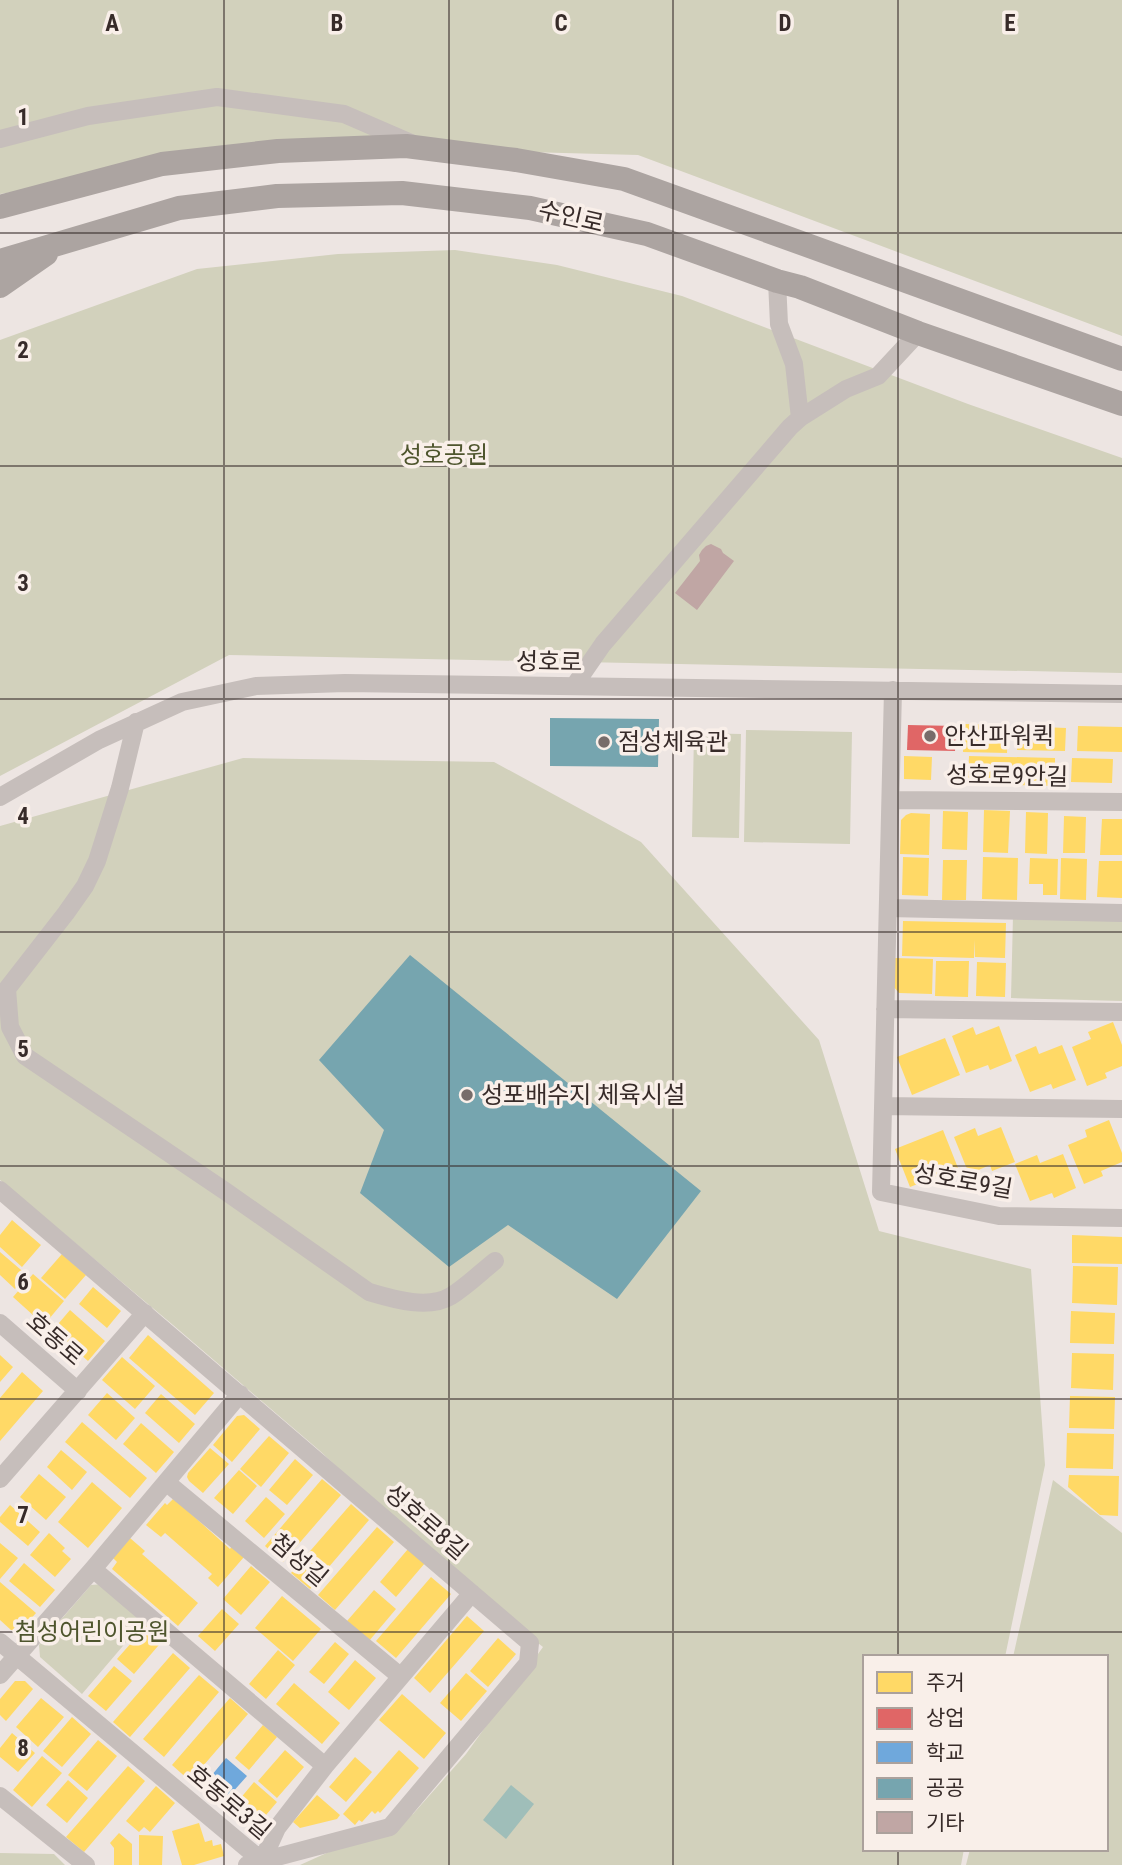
<svg xmlns="http://www.w3.org/2000/svg" width="1122" height="1865" font-family="'Roboto Condensed','Noto Sans KR',sans-serif">
<rect width="100%" height="100%" fill="#ede5e2"/>
<!-- green -->
<path fill="#d2d1bc" d="M0,0H1122V336L638,155L304,146L0,194Z
M455,250L557,265L682,296L968,404L1122,458V673L229,655L0,776V340L197,269L338,254Z
M746,730L852,732L850,844L744,842Z
M694,733L741,734L739,838L692,837Z
M243,758L494,762L641,842L819,1040L879,1231L1031,1269L1045,1465L1005,1657H865V1849H964L961,1865H300L413,1814L466,1754L543,1647L455,1578L320,1451L173,1325L0,1180V826Z
M1013,916L1122,919V1001L1011,998Z
M1053,1480L1122,1533V1865H966L970,1849H1106V1657H1013Z
M103,1584L145,1620L82,1694L40,1657L39,1645L91,1585Z
M0,1853L54,1854L65,1865H0Z"/>
<!-- water -->
<path fill="#9fbeb9" d="M511,1785L534,1804L506,1839L483,1820Z"/>
<!-- homes -->
<path fill="#ffd966" d="M964,724L1008,725L1007,753L963,752Z
M1018,726L1066,728L1065,751L1017,750Z
M1078,726L1122,727V752L1077,751Z
M904,756L932,757L931,780L904,779Z
M969,756L1055,758V786L968,784Z
M1072,758L1113,759L1112,783L1071,782Z
M984,810L1010,811L1008,853L983,852Z
M943,811L968,812L967,850L942,849Z
M1026,812L1048,813L1047,854L1025,853Z
M911,813L930,814L929,855L900,854L901,820L906,815Z
M1064,816L1086,817L1085,853H1063Z
M1102,819H1122V855H1100Z
M903,857L929,858L928,896L902,895Z
M983,857L1018,858L1017,900L982,899Z
M1030,858L1058,859L1057,895H1043V884H1029Z
M1061,858L1087,859L1086,900L1060,899Z
M943,860H967L966,900H942Z
M1099,861H1122V898L1097,897Z
M903,921L1006,923L1005,958L975,957V940L974,958L902,956Z
M894,958L933,959L932,994L899,993L893,986Z
M936,961H969L968,997L935,996Z
M977,962L1006,963L1005,997L976,996Z
M1113,1022L1122,1045V1066L1105,1073L1107,1078L1087,1086L1072,1047L1091,1039L1088,1032Z
M999,1026L1012,1061L990,1070L988,1065L966,1073L952,1036L973,1027L976,1035Z
M945,1038L960,1075L912,1095L897,1057Z
M1062,1045L1076,1080L1053,1089L1051,1084L1030,1092L1015,1055L1036,1046L1039,1054Z
M1109,1120L1122,1153V1162L1101,1171L1103,1176L1084,1184L1068,1145L1087,1137L1085,1130Z
M1001,1127L1015,1162L992,1171L990,1165L969,1174L954,1137L975,1128L978,1136Z
M943,1130L958,1168L910,1187L895,1149Z
M1063,1154L1076,1188L1054,1198L1052,1193L1030,1201L1015,1164L1037,1155L1040,1163Z
M12,1220L41,1245L22,1267L0,1247V1235Z
M1072,1235L1122,1237V1264L1072,1263Z
M0,1252L27,1275L15,1289L0,1275Z
M62,1254L86,1275L65,1299L41,1278Z
M1073,1266L1118,1267L1117,1305L1072,1303Z
M33,1274L64,1301L44,1325L13,1297Z
M93,1287L121,1311L107,1328L79,1304Z
M70,1310L105,1341L88,1361L53,1330Z
M1071,1311L1115,1313L1114,1344L1070,1343Z
M148,1335L214,1393L195,1415L129,1358Z
M1072,1353L1114,1354L1113,1390L1071,1388Z
M0,1355L13,1367L0,1382Z
M122,1357L155,1386L135,1409L102,1380Z
M22,1372L43,1391L0,1441V1398Z
M107,1393L135,1418L116,1440L88,1415Z
M161,1394L195,1424L179,1443L145,1413Z
M1070,1396L1115,1397L1114,1429L1069,1428Z
M244,1415L260,1429L232,1462L213,1445L237,1416Z
M82,1422L147,1478L130,1498L65,1442Z
M141,1423L174,1452L156,1473L123,1444Z
M1067,1433L1114,1434L1113,1469L1066,1468Z
M269,1436L289,1453L261,1487L240,1469Z
M210,1448L229,1464L203,1493L189,1481L187,1477L188,1473Z
M61,1450L87,1472L72,1490L47,1467Z
M295,1459L313,1475L287,1505L269,1490Z
M239,1470L257,1486L233,1514L214,1498Z
M39,1474L66,1497L46,1520L20,1497Z
M1069,1475L1119,1476L1118,1516L1100,1515L1068,1487Z
M322,1479L341,1495L283,1562L265,1546Z
M92,1482L122,1508L88,1548L58,1522Z
M266,1497L285,1514L264,1538L245,1521Z
M173,1499L191,1510L189,1512L230,1549L232,1546L244,1557L218,1587L208,1578L212,1574L196,1560L165,1533L161,1537L146,1525L165,1503L167,1505Z
M351,1504L369,1520L310,1589L291,1573Z
M10,1505L40,1532L28,1546L0,1522V1517Z
M377,1527L394,1542L335,1610L318,1595Z
M49,1533L65,1548L62,1551L71,1559L55,1577L30,1555Z
M130,1538L145,1551L142,1554L198,1603L178,1626L112,1569L117,1562L113,1558Z
M0,1543L18,1558L0,1579Z
M408,1549L425,1563L396,1597L380,1582Z
M24,1563L55,1590L40,1607L9,1581Z
M251,1566L270,1582L241,1615L223,1599Z
M431,1577L451,1594L396,1658L376,1641Z
M0,1582L36,1613L22,1629L17,1631L11,1630L0,1620Z
M374,1590L396,1609L369,1641L347,1621Z
M282,1596L321,1629L293,1661L255,1628Z
M222,1609L239,1624L215,1651L198,1636Z
M467,1616L484,1631L430,1693L414,1678Z
M147,1625L164,1639L134,1674L117,1659Z
M498,1638L516,1654L488,1687L470,1671Z
M335,1642L349,1654L324,1684L309,1672Z
M278,1650L295,1665L266,1699L249,1684Z
M173,1653L190,1668L130,1737L113,1722Z
M355,1660L376,1678L349,1710L328,1692Z
M114,1666L132,1681L106,1711L88,1696Z
M466,1673L487,1691L461,1721L440,1703Z
M199,1675L219,1692L164,1757L143,1739Z
M15,1681H25L33,1689L6,1721L0,1715V1699Z
M294,1683L340,1723L322,1744L276,1704Z
M402,1694L446,1733L424,1759L379,1720Z
M41,1698L64,1717L38,1747L16,1727Z
M230,1698L248,1714L190,1781L172,1765Z
M72,1717L91,1734L62,1767L43,1751Z
M263,1725L277,1737L249,1770L235,1758Z
M12,1733L35,1753L18,1772L0,1757V1748Z
M98,1740L117,1756L87,1791L68,1775Z
M285,1750L304,1767L277,1798L258,1781Z
M399,1750L419,1768L380,1813L378,1811L375,1814L372,1811L362,1822L359,1820L355,1825L343,1814Z
M42,1756L62,1773L32,1807L13,1790Z
M355,1757L372,1772L346,1802L329,1787Z
M128,1766L145,1781L84,1852L66,1837Z
M68,1780L88,1798L67,1823L46,1805Z
M254,1782L277,1802L266,1815L261,1811L257,1816L239,1800Z
M156,1786L175,1803L150,1832L144,1827L139,1832L126,1821Z
M317,1795L340,1815L337,1819L300,1828L293,1822Z
M199,1823L205,1842L212,1840L213,1846L221,1844L224,1856L194,1865H182L172,1831Z
M119,1833L132,1844V1865H114V1848L110,1843Z
M139,1835L163,1836L162,1865H139Z"/>
<!-- shops -->
<path fill="#e06666" d="M908,725L956,726L955,751L907,750Z"/>
<!-- schools -->
<path fill="#6fa8dc" d="M226,1758L247,1776L223,1803L210,1792L214,1787L207,1781Z"/>
<!-- public -->
<path fill="#76a5af" d="M550,718L659,719L658,767L550,766Z
M410,955L701,1191L617,1299L508,1225L449,1267L360,1193L384,1130L319,1060Z"/>
<!-- building -->
<path fill="#c0a6a4" d="M711,544L721,549L723,553L734,561L697,610L675,593L700,561L699,555L702,550L706,546Z"/>
<g fill="none" stroke-linecap="round" stroke-linejoin="round">
<!-- minor -->
<path stroke="#c6bebb" stroke-width="18" d="M0,139L88,116L217,97L344,114L411,143
M777,281L779,324L794,364L800,418L846,389L878,376L918,333
M574,686L603,644L790,427L800,418
M893,690L881,1192L999,1216L1122,1218
M136,722L120,788L97,861L85,886L66,913L7,989L10,1027L25,1056L225,1191L369,1292C393,1299 428,1310 451,1296C467,1286 481,1272 495,1261
M0,797L99,740L182,702L256,686L345,683L1122,694
M891,800L1122,802
M888,908L1122,913
M885,1009L1122,1012
M883,1106L1122,1109
M0,1190L530,1643L528,1663L390,1827L247,1865
M0,1323L78,1391
M0,1479L145,1313
M166,1482L400,1676
M93,1569L325,1766
M0,1642L262,1861L277,1828L325,1766L472,1593
M0,1675L93,1569L240,1394
M0,1796L86,1865"/>
<!-- highway -->
<path stroke="#aca4a1" stroke-width="24" d="M0,207L162,164L278,151L406,146L516,160L624,179L1122,359
M0,261L179,208L277,196L402,193L530,208L647,234L777,281L800,287L918,333L1122,404
M0,286L46,254"/>
</g>
<!-- grid -->
<path fill="none" stroke="#372b29" stroke-width="2" stroke-opacity="0.55" d="M224,0V1865M449,0V1865M673,0V1865M898,0V1657M0,233H1122M0,466H1122M0,699H1122M0,932H1122M0,1166H1122M0,1399H1122M0,1632H1122M898,1849V1865"/>
<!-- markers -->
<g fill="#776c6a" stroke="#f9efe9" stroke-width="2.5">
<circle cx="930" cy="736" r="7"/>
<circle cx="604" cy="742" r="7"/>
<circle cx="467" cy="1095" r="7"/>
</g>
<g text-anchor="middle" stroke-width="7" stroke-linejoin="round" paint-order="stroke">
<!-- street labels -->
<g font-size="24" fill="#372b29" stroke="#f9efe9">
<text transform="translate(571 217) rotate(13)" y="8">수인로</text>
<text transform="translate(549 662) rotate(1)" y="8">성호로</text>
<text transform="translate(1007 776) rotate(1)" y="8">성호로9안길</text>
<text transform="translate(963 1181) rotate(10)" y="8">성호로9길</text>
<text transform="translate(55 1339) rotate(41)" y="8">호동로</text>
<text transform="translate(426 1522) rotate(41)" y="8">성호로8길</text>
<text transform="translate(299 1560) rotate(40)" y="8">첨성길</text>
<text transform="translate(229 1802) rotate(40)" y="8">호동로3길</text>
</g>
<!-- park labels -->
<g font-size="24" fill="#4e552d" stroke="#f9efe9">
<text x="444" y="463">성호공원</text>
<text x="92" y="1640">첨성어린이공원</text>
</g>
<!-- poi labels -->
<g font-size="24" fill="#372b29" stroke="#f9efe9" text-anchor="start">
<text x="944" y="744">안산파워퀵</text>
<text x="618" y="750">점성체육관</text>
<text x="481" y="1103">성포배수지 체육시설</text>
</g>
</g>
<g font-size="23" text-anchor="middle" font-weight="bold" fill="#372b29" stroke="#f9efe9" stroke-width="7" stroke-linejoin="round" paint-order="stroke">
<text x="112" y="31">A</text>
<text x="337" y="31">B</text>
<text x="561" y="31">C</text>
<text x="785" y="31">D</text>
<text x="1010" y="31">E</text>
<text x="23" y="125">1</text>
<text x="23" y="358">2</text>
<text x="23" y="591">3</text>
<text x="23" y="824">4</text>
<text x="23" y="1057">5</text>
<text x="23" y="1290">6</text>
<text x="23" y="1523">7</text>
<text x="23" y="1756">8</text>
</g>
<!-- legend -->
<rect x="863" y="1655" width="245" height="196" fill="#f9efe9" stroke="#aba19c" stroke-width="2"/>
<rect x="877" y="1672" width="35" height="21" fill="#ffd966" stroke="#aba19c" stroke-width="2"/>
<text x="926" y="1690" font-size="21" fill="#372b29">주거</text>
<rect x="877" y="1708" width="35" height="21" fill="#e06666" stroke="#aba19c" stroke-width="2"/>
<text x="926" y="1725" font-size="21" fill="#372b29">상업</text>
<rect x="877" y="1742" width="35" height="21" fill="#6fa8dc" stroke="#aba19c" stroke-width="2"/>
<text x="926" y="1760" font-size="21" fill="#372b29">학교</text>
<rect x="877" y="1778" width="35" height="21" fill="#76a5af" stroke="#aba19c" stroke-width="2"/>
<text x="926" y="1795" font-size="21" fill="#372b29">공공</text>
<rect x="877" y="1812" width="35" height="21" fill="#c0a6a4" stroke="#aba19c" stroke-width="2"/>
<text x="926" y="1830" font-size="21" fill="#372b29">기타</text>
</svg>
